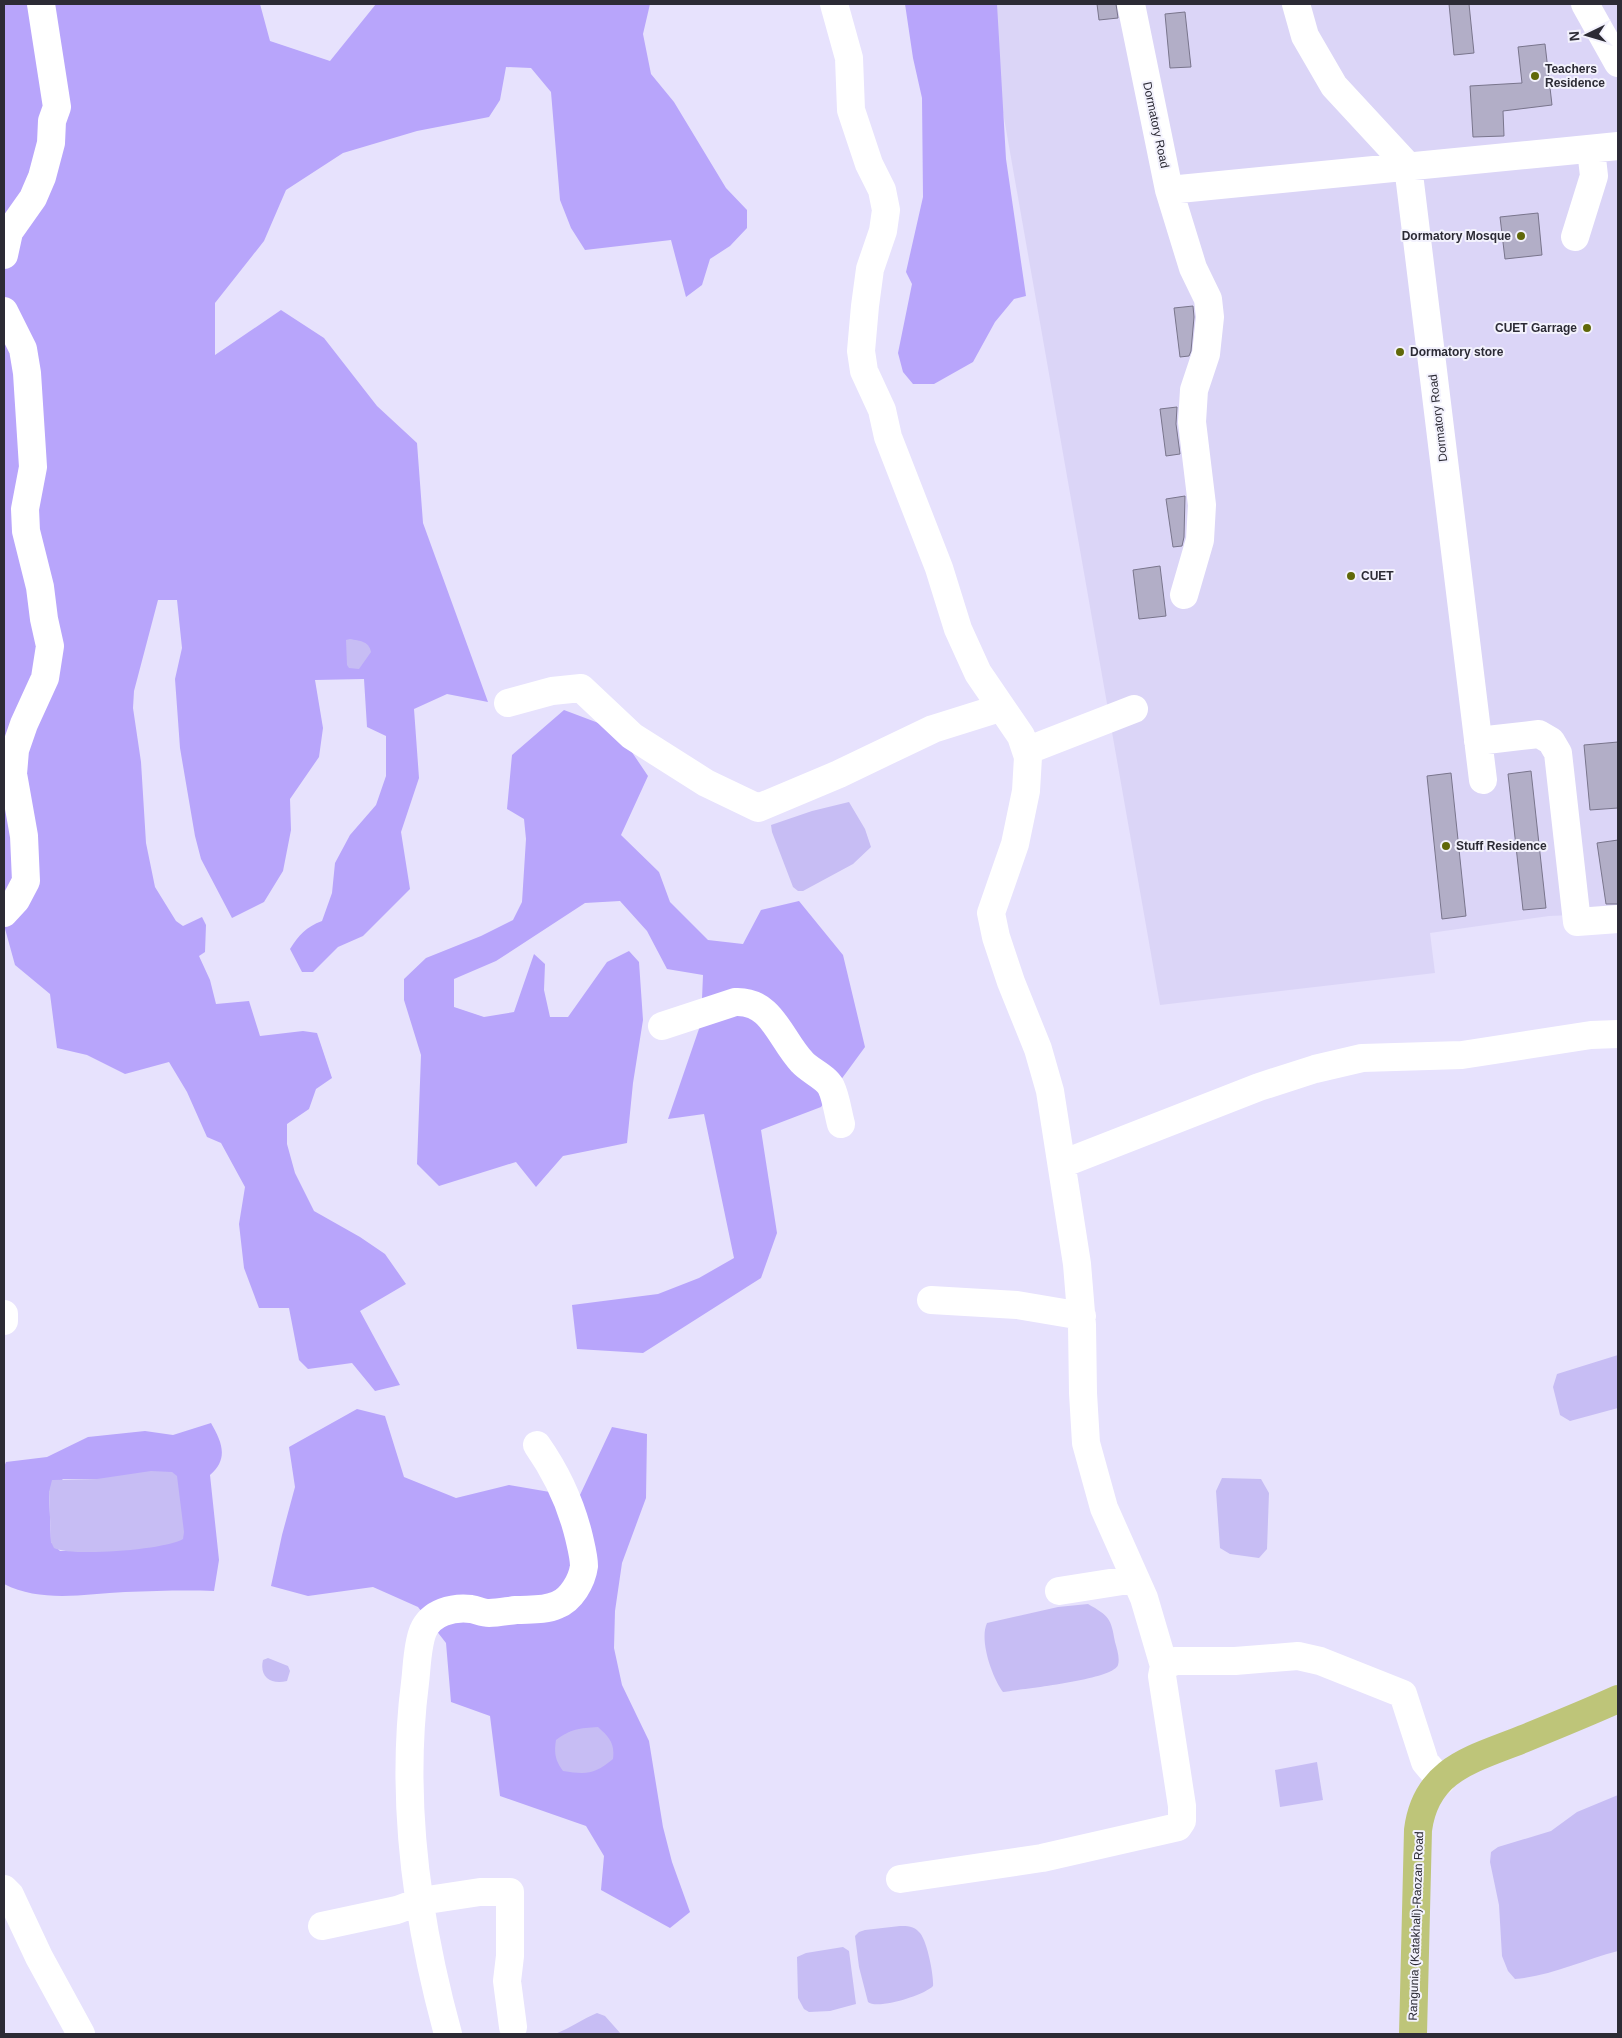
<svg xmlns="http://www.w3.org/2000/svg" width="1622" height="2038" font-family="Helvetica,sans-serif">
<rect width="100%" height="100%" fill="#e7e2fd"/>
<!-- built -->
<path fill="#dbd5f7" d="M984,4H1618V913L1549,916L1430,933L1435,973L1160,1005Z"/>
<!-- green -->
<path fill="#b8a5fb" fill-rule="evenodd" d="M4,4H260L270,41L330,61L376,4H650L643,34L651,74L674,102L726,188L747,210V228L730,246L710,259L702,285L686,297L671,240L585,250L571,228L560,200L551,92L531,68L506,67L500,100L489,117L417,131L343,153L286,190L264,241L215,303V355L281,310L324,338L377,406L417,443L423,523L488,702L447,694L414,709L419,778L401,832L410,889L363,936L338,947L313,972H302L290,949C299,935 306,927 322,921L332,893L335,863L350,835L376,805L386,776V736L367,727L364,679L315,680L323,728L319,757L290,799L291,830L283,871L264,902L232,918L201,859L195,836L180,748L175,679L182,648L177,600H158L134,691L133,708L141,762L146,843L155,887L176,921L183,926L202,917L206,925L205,952L199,956L210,980L216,1004L249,1001L260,1036L303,1031L317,1033L332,1078L316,1089L309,1109L287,1124V1144L295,1173L314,1211L360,1237L385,1254L406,1284L360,1311L400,1385L375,1391L352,1363L308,1369L299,1360L289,1308H259L244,1268L239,1224L245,1187L221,1143L207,1137L187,1092L169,1062L125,1074L87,1055L57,1048L50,994L15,965L4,925Z
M905,4H997L1006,159L1026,296L1014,299L995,322L973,362L934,384H913L903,372L898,353L912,284L906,272L923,197L922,98L913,58Z
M564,710L617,730L648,776L621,835L659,872L670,902L708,940L743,944L761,910L799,901L843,955L865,1047L821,1107L761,1130L777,1233L761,1278L643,1353L577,1349L572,1305L658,1294L699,1278L734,1258L704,1114L668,1119L701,1023L703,975L667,969L647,931L620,901L585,903L496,961L454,979V1007L484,1017L514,1012L534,954L545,964L544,990L550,1017H568L607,962L629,951L639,962L643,1020L633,1083L627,1143L563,1156L536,1187L516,1162L439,1186L417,1164L421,1055L404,1000V979L426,958L481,936L513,920L522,902L526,839L524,819L507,809L512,755Z
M357,1409L385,1416L404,1477L456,1498L509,1485L579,1497L612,1427L647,1434L646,1498L622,1563L615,1611L614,1648L622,1685L649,1741L663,1827L672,1862L690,1912L670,1928L601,1890L604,1856L586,1826L500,1796L490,1716L451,1702L446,1643L418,1607L373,1587L308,1596L271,1586L282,1535L295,1487L289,1447Z
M211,1423C222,1442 229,1459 210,1475L219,1560L214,1591C184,1590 155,1591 125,1592C85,1594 41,1603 4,1584V1467L6,1462L47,1457L88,1437L145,1431L173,1435ZM63,1479H97L131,1549L93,1551H60L51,1542L49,1492Z"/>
<!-- water -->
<path fill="#c7bdf4" d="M350,639C360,641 369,641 371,652L359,669L349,668L347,665L346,640Z
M849,802L865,829L871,847L853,864L803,891H798L793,887L772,832L771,825L812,811Z
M1618,1355V1408L1570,1421L1560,1415L1553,1387L1557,1374Z
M151,1471L172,1472L177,1476L184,1532L183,1539C165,1550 71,1557 54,1548L51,1542L49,1492L52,1480L97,1479Z
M1222,1478L1261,1479L1269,1493L1267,1549L1259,1558L1230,1554L1220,1548L1216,1491Z
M1088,1604C1109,1616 1111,1618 1115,1642C1117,1649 1120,1658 1118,1665C1113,1680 1021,1689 1003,1692C992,1677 979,1640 987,1623L1058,1607Z
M268,1658L288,1666L290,1671L287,1681C271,1685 259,1677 263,1660Z
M598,1727C609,1737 615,1743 613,1759C595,1774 587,1775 563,1771C555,1760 554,1753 556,1740C571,1729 579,1728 598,1727Z
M1317,1762L1323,1800L1280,1807L1275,1770Z
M1618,1795V1951C1583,1960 1551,1976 1515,1979L1508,1971L1502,1956L1499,1905L1490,1862L1491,1852L1498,1847L1551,1831L1577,1812Z
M900,1926C907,1926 914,1926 919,1932C927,1939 934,1976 933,1986C925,1995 877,2010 868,2002L859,1967L855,1936L859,1932L865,1930Z
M843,1947L849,1951L856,2004L830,2011L809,2012L804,2009L798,1998L797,1957L806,1953Z
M597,2013L605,2016L621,2034H555C571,2028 582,2019 597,2013Z"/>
<!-- building -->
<path fill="#b2aec7" stroke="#79758c" d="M1097,4H1116L1118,18L1099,20Z
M1449,4H1469L1474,53L1454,55Z
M1185,12L1191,67L1170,68L1165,14Z
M1545,44L1552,105L1503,111L1504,136L1473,137L1470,86L1522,83L1518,47Z
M1538,213L1542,255L1505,259L1500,217Z
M1193,306L1194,317L1191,351L1189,356L1180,357L1174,308Z
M1177,407L1176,424L1180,454L1166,456L1160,409Z
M1185,496L1184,537L1182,546L1173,547L1166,499Z
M1160,566L1166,616L1139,619L1133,570Z
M1618,742V808L1590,810L1584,745Z
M1531,771L1546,908L1523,910L1508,774Z
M1451,773L1466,916L1442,919L1427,776Z
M1618,840V904H1606L1597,843Z"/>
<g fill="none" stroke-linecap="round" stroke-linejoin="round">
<!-- minor -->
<path stroke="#fff" stroke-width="28" d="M834,4L849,58L851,110L869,164L882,190L886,210L883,231L870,269L865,306L861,351L864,371L882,410L888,437L939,568L958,629L978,673L1021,736L1028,757L1026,791L1015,844L991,913L996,937L1011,982L1038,1049L1050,1091L1077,1264L1082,1325L1083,1393L1086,1443L1104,1508L1144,1598L1164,1666
M1131,4L1169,190L1193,268L1208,299L1210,317L1206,354L1194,390L1192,422L1202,505L1200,540L1184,595
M1296,4L1305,36L1334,86L1408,166L1483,780
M1585,4L1618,63
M1169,190L1618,146
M1575,237L1594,176L1591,149
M4,255L9,232L33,198L42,177L51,143L52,121L57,107L41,4
M4,311L23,349L27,373L33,467L25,509L26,531L40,587L44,619L50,646L45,678L24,724L15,750L13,774L24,836L26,881L16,900L4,913
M508,703L552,691L581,688L632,736L706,783L758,808L839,774L933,729L1000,708
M1478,741L1539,734L1551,741L1558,753L1577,922L1618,919
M1026,751L1134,709
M662,1026L735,1002C772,1000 780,1039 802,1062C810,1071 826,1077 831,1087C836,1097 838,1113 841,1124
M1062,1164L1259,1087L1315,1069L1362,1058L1462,1055L1591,1035L1618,1034
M931,1300L1017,1305L1082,1316
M4,1314V1321
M1059,1591L1135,1579
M900,1879L1042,1858L1178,1827L1182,1821V1806L1162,1676L1164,1666L1175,1661H1235L1298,1656L1320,1661L1403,1694L1425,1762L1441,1781
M4,1889L10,1895L39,1957L81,2034
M322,1926L397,1910L421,1901L480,1892H510V1956L507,1981L513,2027
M448,2034C417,1921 400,1800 415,1683C417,1667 417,1646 423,1631C431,1612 453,1607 471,1609C477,1610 483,1613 489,1613C498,1613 507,1611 516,1610C529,1609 544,1611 557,1605C571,1600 582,1581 584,1566C584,1557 581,1546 579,1537C571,1504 556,1472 537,1445"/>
<!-- major -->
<path stroke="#bec579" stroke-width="28" d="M1413,2034L1418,1830C1426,1768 1474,1759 1523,1739C1555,1726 1587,1713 1618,1699"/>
</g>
<!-- markers -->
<g fill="#606809" stroke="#f3f2fd" stroke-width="2">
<circle cx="1535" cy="76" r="5"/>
<circle cx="1521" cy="236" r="5"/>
<circle cx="1587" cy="328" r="5"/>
<circle cx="1400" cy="352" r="5"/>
<circle cx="1351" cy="576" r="5"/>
<circle cx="1446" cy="846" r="5"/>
</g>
<g text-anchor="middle" stroke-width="4" stroke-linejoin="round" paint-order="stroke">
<!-- poi labels -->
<g font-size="12" font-weight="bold" fill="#2c2b35" stroke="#f3f2fd" text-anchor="start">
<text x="1545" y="73">Teachers<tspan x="1545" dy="14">Residence</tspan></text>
<text x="1511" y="240" text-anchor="end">Dormatory Mosque</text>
<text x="1577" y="332" text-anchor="end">CUET Garrage</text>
<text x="1410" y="356">Dormatory store</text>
<text x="1361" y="580">CUET</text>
<text x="1456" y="850">Stuff Residence</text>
</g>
<!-- street labels -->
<g font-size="12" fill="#2c2b35" stroke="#f3f2fd">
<text transform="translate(1156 125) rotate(78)" y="4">Dormatory Road</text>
<text transform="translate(1438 418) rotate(-97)" y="4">Dormatory Road</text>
<text transform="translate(1416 1926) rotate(-88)" y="4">Rangunia (Katakhali)-Raozan Road</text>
</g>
</g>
<!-- border -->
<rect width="1622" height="2038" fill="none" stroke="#2c2b35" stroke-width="10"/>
<!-- north arrow -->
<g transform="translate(1587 35) rotate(265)" stroke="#f3f2fd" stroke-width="4" paint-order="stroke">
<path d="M0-4L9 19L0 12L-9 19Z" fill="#2c2b35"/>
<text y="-8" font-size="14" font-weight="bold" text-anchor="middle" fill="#2c2b35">N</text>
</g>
</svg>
